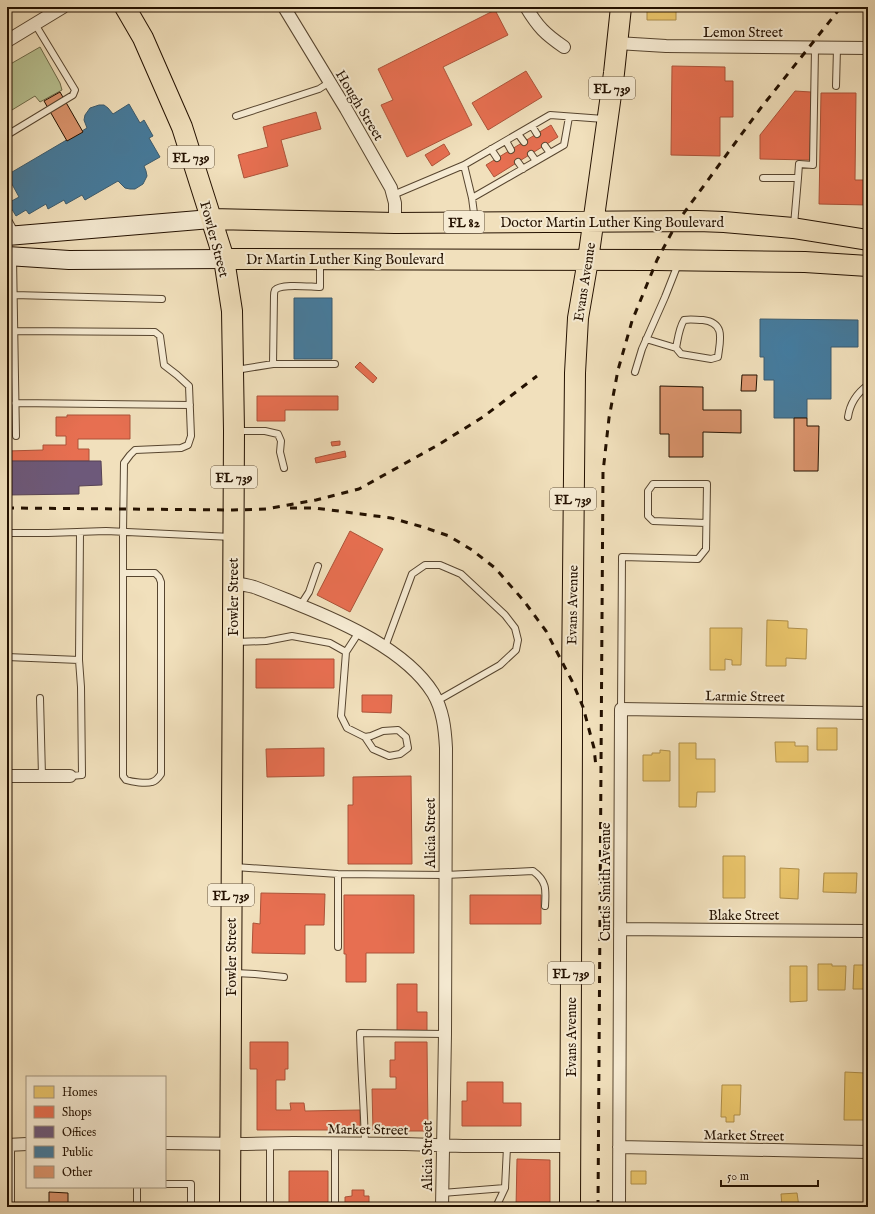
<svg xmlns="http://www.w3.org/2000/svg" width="875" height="1214" font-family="'IM FELL English',serif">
<rect width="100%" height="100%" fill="#f1e0bc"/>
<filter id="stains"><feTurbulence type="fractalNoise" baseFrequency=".005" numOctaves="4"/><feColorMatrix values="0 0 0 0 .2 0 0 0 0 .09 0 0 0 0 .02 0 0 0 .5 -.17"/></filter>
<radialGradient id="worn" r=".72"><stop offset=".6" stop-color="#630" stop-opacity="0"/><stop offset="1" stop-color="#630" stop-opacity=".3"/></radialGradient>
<!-- green -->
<path fill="#b8c292" stroke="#6e6a49" d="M40,47L60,83L62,90L40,102L35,96L7,113V66Z"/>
<!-- homes -->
<path fill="#e9c46a" stroke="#ae8e4a" d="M647,7H676V20H647Z
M767,620L788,621V628L807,629L806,659L786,658V666H766Z
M710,628H742L741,665H732V660L725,659V670H710Z
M817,728H837V750H817Z
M775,742H795V746H808V762H776Z
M679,743H696V759H715V792H697L696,807H679Z
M660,750L670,751V781H643V755H652V753H660Z
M723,856H745V898H723Z
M780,868L799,869L798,899L780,898Z
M824,873H857L856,893L823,892Z
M818,964H832V966H846L845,990H818Z
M854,965H868V989H853Z
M790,966H807V1001L790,1002Z
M845,1072L865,1073L864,1120H844Z
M722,1085H741L740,1115H734V1122H726V1117H721Z
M631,1171H646V1184H631Z
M797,1193L799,1207H782L781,1194Z"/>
<!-- shops -->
<path fill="#e76f51" stroke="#ac5339" d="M495,10L508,35L443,67L472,125L407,157L381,105L393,100L378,69Z
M672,66L725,67V81H733V117H720V156L671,155Z
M526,71L542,97L488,130L472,103Z
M795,91L811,92L810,160L760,159V135Z
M821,93H856L855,180H868V205L819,204Z
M316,112L321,129L281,140L288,166L244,178L238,155L268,147L263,127Z
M551,125L558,137L494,177L486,165Z
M444,144L450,154L432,166L425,155Z
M360,362L377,378L373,383L355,367Z
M257,396H338V410H285V421H257Z
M67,415H130V439H78V449H89V461H7V451L43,450V445H66V436H56V417H67Z
M340,441V445L332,446L331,442Z
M345,451L346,457L316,463L315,458Z
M350,531L383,549L350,612L317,595Z
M256,659H334V688H256Z
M362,695H392L391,713L362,712Z
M324,748V776L267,777L266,749Z
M411,776L412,864H348V805H353V777Z
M261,893L325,894L324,925H305V954L252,953L253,923L260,924Z
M344,895H414V953H366V982H346V954H344Z
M470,895H541V924H470Z
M397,984H417V1012H427V1031H397Z
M250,1042H288V1069H285V1080H276V1110H291L290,1103H304L305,1111L360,1110V1130H257V1069H250Z
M395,1042H427L428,1131H373L372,1089H396V1077H390V1060H395Z
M467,1082H503V1103H521V1126H462V1101H467Z
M517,1159L550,1160V1207H516Z
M289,1171H328V1207H289Z
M352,1190H364V1196H369V1207H345V1197L352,1196Z"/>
<!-- offices -->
<path fill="#6d597a" stroke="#574355" d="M7,461H101L102,485L79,486V494L7,495Z"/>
<!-- public -->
<path fill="#457b9d" stroke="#3b5b6e" d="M129,104L140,123L144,120L153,136L149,138L160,157L144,166L146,171L147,176L143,184L135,189H130L125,188L118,181L85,200L82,195L66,204L64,200L48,209L46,204L29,214L26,210L16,216L8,203L19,197L7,175L87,128L84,120L85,115L90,108L99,105H104L108,108L113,114Z
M294,298H332V359H294Z
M760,319L858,320V347H831V399H807V418H774V380H764V357H760Z"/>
<!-- building -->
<path fill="#db946d" stroke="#241100" d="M60,92L83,132L67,141L44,101Z
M742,375H757L756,391H741Z
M660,386L703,387V410H741V433L703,432V457H669V434H660Z
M794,418H807V426H819L818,471H794Z
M49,1192L68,1193V1207H49Z"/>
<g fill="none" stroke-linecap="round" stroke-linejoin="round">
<defs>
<path id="service" d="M836,86L837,48
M236,116L319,89L330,82
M532,126L537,134
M518,134L524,142
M7,135L73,95L75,90L35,24
M506,141L511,150
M545,146L550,153
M491,149L497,158
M531,154L536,161
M518,162L523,169
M763,178H798L794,225
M798,178L799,164L813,165L815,48
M393,195L464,165
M472,198L564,145L569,117
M7,218L16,234
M475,221L472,198L464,165L550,115L604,119
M13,258L16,436
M14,295L162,299
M14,331L155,332L160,336L164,365L177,375L189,386L191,436L188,445L181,448L135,450L130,455L124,463L123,532V776L126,780C132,782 146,784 152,782C156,781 159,777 161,774V582L159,577L155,573H123
M646,339L676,348L681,354L711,359L718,357C720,340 726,323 703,320C696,320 691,319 684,320C679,328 678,338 676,348
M273,364H335
M236,370L273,364L274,296C274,294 274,292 275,290C281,283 311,287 320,287V261
M635,372L642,349L665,297L678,264
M15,403L190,405
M848,417C850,403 857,393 868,385
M237,431H265L278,434L281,441L280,452L284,468
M7,533H48L106,531L232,537
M300,606L309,592L318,566
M236,642L266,641L292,636L330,643L346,652L341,716L347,728L365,737L373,749L389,756L400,754L408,748L406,737L398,730L383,731L371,736L365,737
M385,647L412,574L425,565H440L461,574L505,615L515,628L518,640L516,650L500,665L437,701
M346,652L359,632
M7,657L79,660L81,687L82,775L70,776
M79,660L80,532
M40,698L42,776
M621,709L622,557L698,559L706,549L707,484H653L648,491V516L653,521L706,523
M235,867L338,874L445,875L533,871C547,881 546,890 545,906
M338,947V874
M235,973L255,974L284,977
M335,1143V1207
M365,1143C364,1107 361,1070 360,1033L445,1034
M165,1184H191V1207
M442,1193L505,1188L507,1147
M137,1207V1187
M270,1207V1144
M496,1207L505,1188"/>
<path id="minor" d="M284,7L346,109L391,188L395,203V223
M526,7C538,27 545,34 564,47
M7,41L63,7
M617,43L666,46L868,48
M233,583C240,584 247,585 254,587C268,592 282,598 297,604C342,622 406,650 433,693C443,710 445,729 446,748L445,1034L442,1207
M7,776H70
M620,929L868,931
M165,1143L246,1144L293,1143L405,1144L463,1146H571
M7,1145L27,1144
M8,1145V1207
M619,1147L868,1152
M619,1207L621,709L868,713"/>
<path id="secondary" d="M7,236L211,219
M7,256L69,260L224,259"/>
<path id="primary" d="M125,7L143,38L182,127L224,259L232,311L234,431L230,1207
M211,219L395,223L698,221L724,222L793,228L868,240
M224,259L657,260L805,262L868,266
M570,1207L572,740V681L575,373L578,318L588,260L614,73L621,7"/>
</defs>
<!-- service casing -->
<use href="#service" stroke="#57452f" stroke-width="8"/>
<!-- minor casing -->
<use href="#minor" stroke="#57452f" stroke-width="14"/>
<!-- secondary casing -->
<use href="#secondary" stroke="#241100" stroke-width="20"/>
<!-- primary casing -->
<use href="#primary" stroke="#241100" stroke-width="22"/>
<!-- service -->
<use href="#service" stroke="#f6ebd3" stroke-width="6"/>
<!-- minor -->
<use href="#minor" stroke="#f6ebd3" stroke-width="12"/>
<!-- secondary -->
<use href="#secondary" stroke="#f6ebd3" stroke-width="18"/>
<!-- primary -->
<use href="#primary" stroke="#f1e0bc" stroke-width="20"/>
<!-- rail -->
<path stroke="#241100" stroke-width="3" stroke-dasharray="7 7" stroke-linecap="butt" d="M7,508L233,510L266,509L316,500L359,489L438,445L483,417L537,376
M290,508H315L361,514L391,518L423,527L449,536L472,550L495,568L524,601L546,631L572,681L583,707L594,748L596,767
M598,1207L603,472L609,418L618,370L632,321L657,260L678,221L760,109L841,7"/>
</g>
<g text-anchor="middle" stroke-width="4" stroke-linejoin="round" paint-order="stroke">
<!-- shield labels -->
<g fill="#f6ebd3" stroke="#63523f" stroke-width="1">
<rect x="589" y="77" width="46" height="22" rx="3"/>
<rect x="168" y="146" width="46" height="22" rx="3"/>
<rect x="444" y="211" width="40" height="22" rx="3"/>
<rect x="211" y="466" width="46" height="22" rx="3"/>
<rect x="550" y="488" width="46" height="22" rx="3"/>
<rect x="208" y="884" width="46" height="22" rx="3"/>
<rect x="548" y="962" width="46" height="22" rx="3"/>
</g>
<g font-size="13" font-weight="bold" fill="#241100">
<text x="612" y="93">FL 739</text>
<text x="191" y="162">FL 739</text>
<text x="464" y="227">FL 82</text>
<text x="234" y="482">FL 739</text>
<text x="573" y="504">FL 739</text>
<text x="231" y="900">FL 739</text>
<text x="571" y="978">FL 739</text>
</g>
<!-- street labels -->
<g font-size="14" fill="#241100" stroke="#f6ebd3">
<text x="743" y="37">Lemon Street</text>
<text transform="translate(360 105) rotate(59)" y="5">Hough Street</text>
<text x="612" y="227">Doctor Martin Luther King Boulevard</text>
<text transform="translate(215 239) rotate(75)" y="5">Fowler Street</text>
<text x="345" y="264">Dr Martin Luther King Boulevard</text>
<text transform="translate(584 282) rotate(-81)" y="5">Evans Avenue</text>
<text transform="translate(233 597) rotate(-90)" y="5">Fowler Street</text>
<text transform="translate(572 605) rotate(-89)" y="5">Evans Avenue</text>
<text transform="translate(745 696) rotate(1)" y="5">Larmie Street</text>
<text transform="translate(430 833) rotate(-90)" y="5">Alicia Street</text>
<text transform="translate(605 882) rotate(-90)" y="5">Curtis Smith Avenue</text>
<text x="744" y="920">Blake Street</text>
<text transform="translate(231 957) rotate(-90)" y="5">Fowler Street</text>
<text transform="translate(571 1037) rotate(-90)" y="5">Evans Avenue</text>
<text transform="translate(368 1129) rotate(1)" y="5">Market Street</text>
<text transform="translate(744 1135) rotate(1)" y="5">Market Street</text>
<text transform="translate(427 1156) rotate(-90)" y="5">Alicia Street</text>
</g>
</g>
<!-- margin -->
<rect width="875" height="1214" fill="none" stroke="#f1e0bc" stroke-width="24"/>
<rect x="8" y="8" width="859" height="1198" fill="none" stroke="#241100" stroke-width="2"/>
<rect x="12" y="12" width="851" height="1190" fill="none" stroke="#241100"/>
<!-- legend -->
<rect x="26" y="1076" width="140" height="112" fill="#f6ebd3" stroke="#a2947f"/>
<rect x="34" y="1086" width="20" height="12" fill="#e9c46a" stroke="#a2947f"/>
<text x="62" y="1096" font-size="12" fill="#241100">Homes</text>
<rect x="34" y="1106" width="20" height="12" fill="#e76f51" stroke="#a2947f"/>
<text x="62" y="1116" font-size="12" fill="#241100">Shops</text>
<rect x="34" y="1126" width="20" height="12" fill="#6d597a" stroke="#a2947f"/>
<text x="62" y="1136" font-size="12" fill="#241100">Offices</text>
<rect x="34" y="1146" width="20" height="12" fill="#457b9d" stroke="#a2947f"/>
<text x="62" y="1156" font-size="12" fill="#241100">Public</text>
<rect x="34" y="1166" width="20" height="12" fill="#db946d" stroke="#a2947f"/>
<text x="62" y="1176" font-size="12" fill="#241100">Other</text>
<!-- scale -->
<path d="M721 1180v6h97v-6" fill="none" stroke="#241100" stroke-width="2"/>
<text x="727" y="1180" font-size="12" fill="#241100" stroke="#f6ebd3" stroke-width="3" paint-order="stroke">50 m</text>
<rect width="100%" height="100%" filter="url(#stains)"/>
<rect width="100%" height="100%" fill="url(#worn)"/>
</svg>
